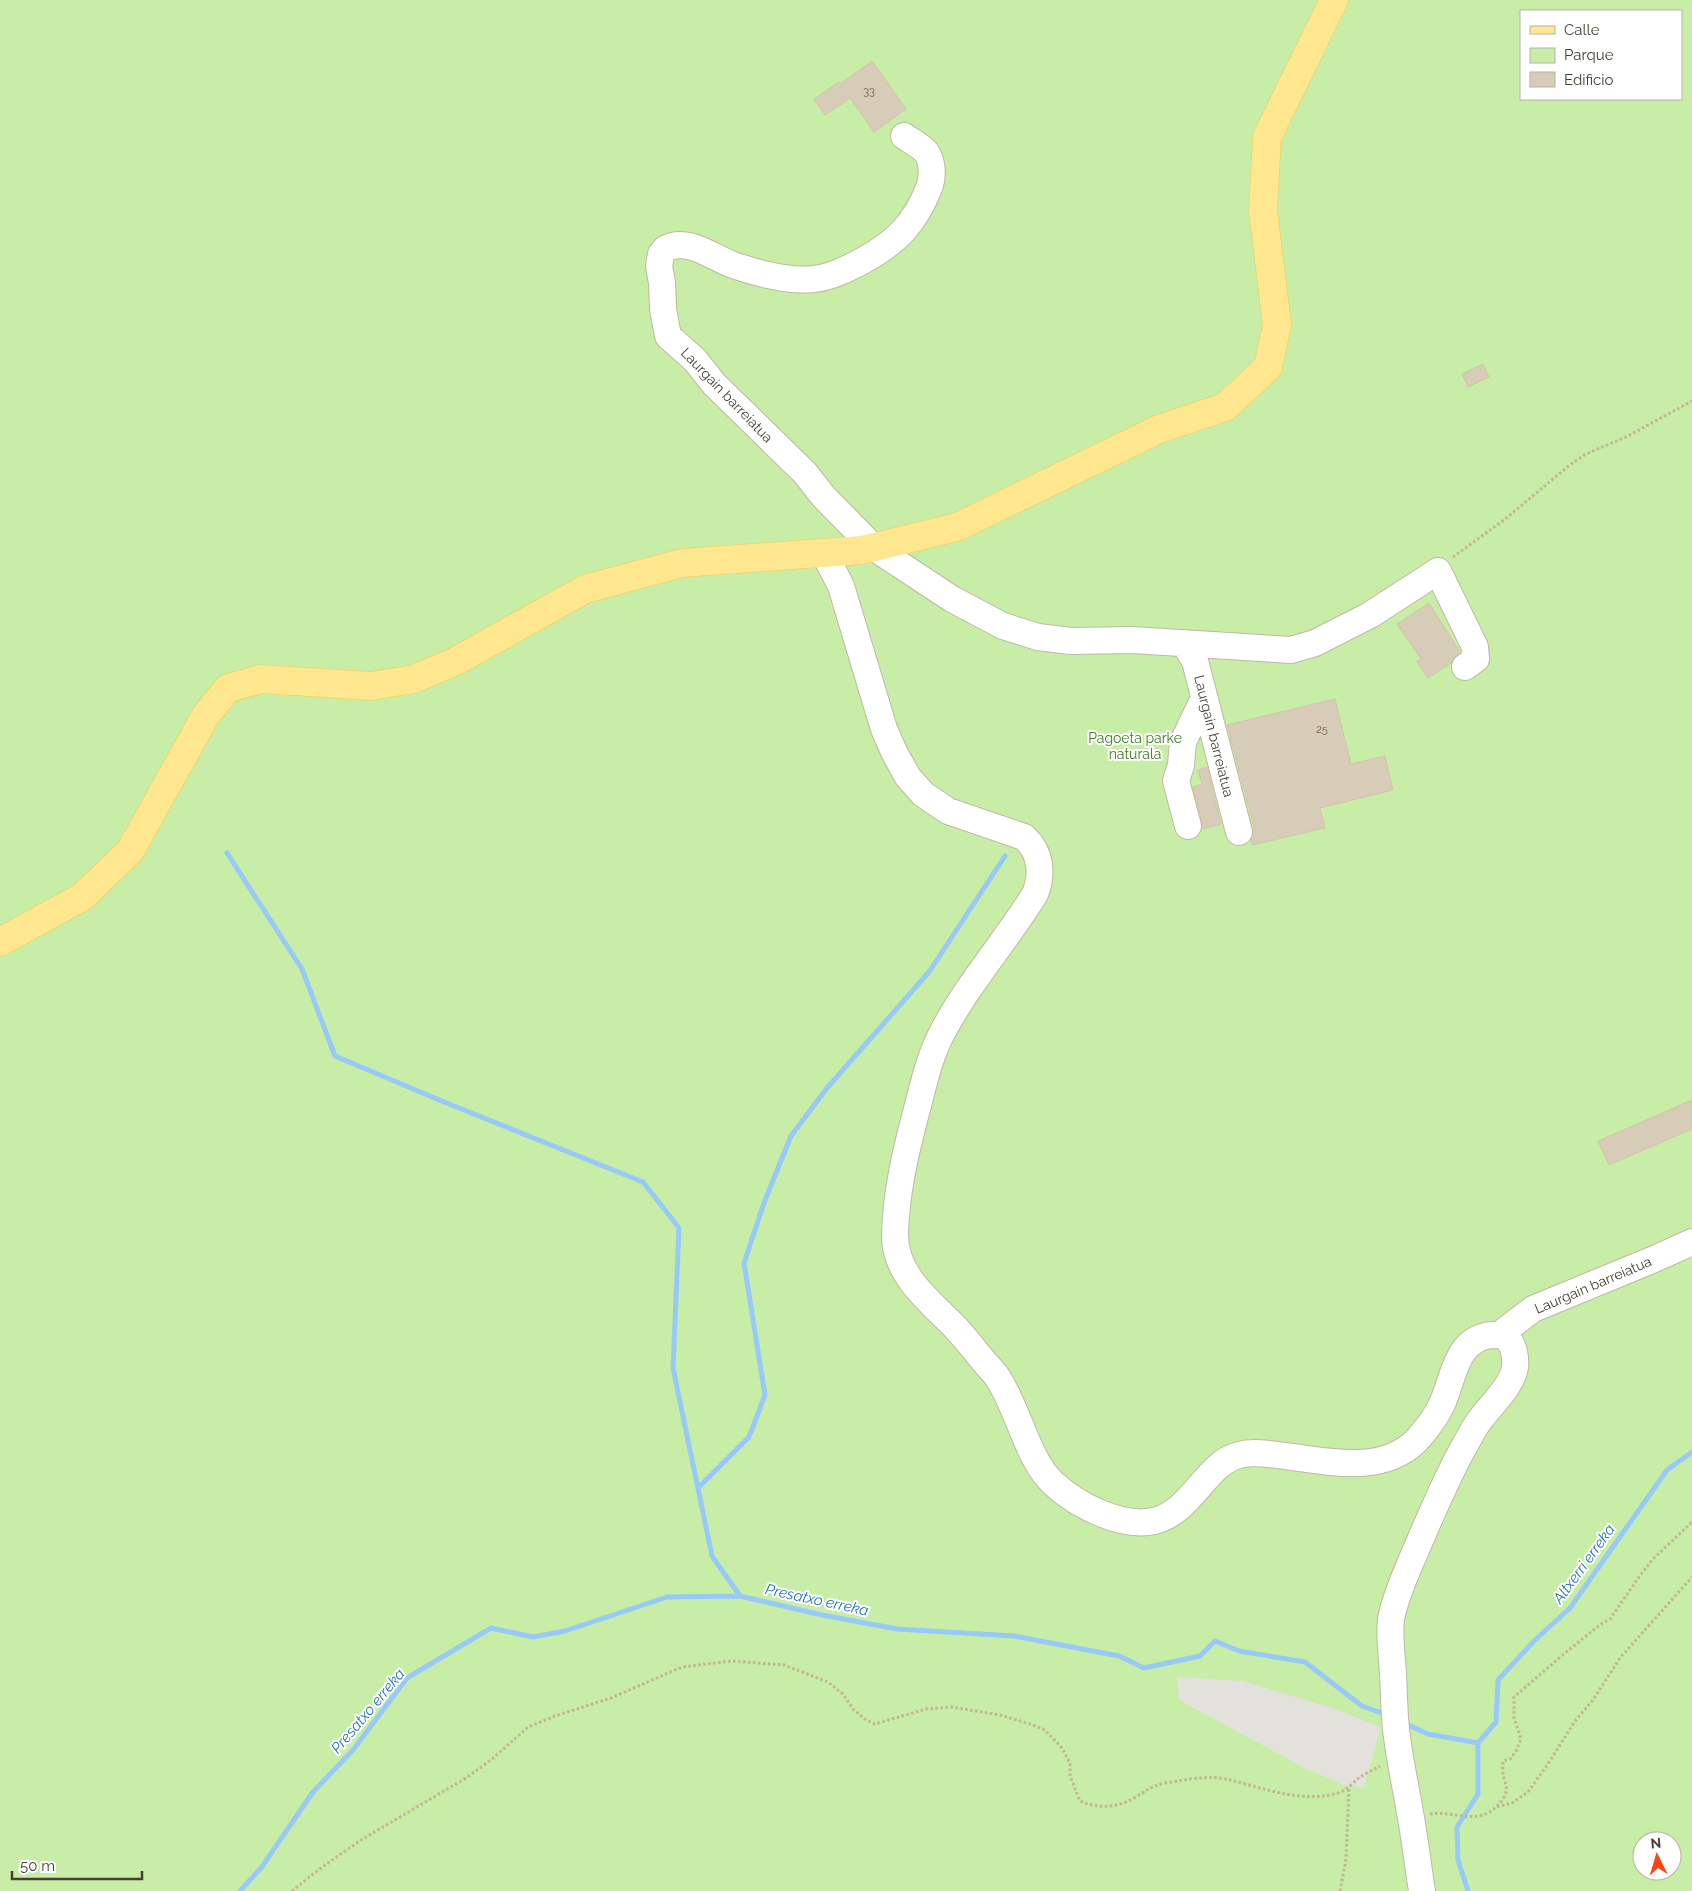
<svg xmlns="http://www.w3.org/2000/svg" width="1692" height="1891" font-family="Raleway,sans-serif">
<rect width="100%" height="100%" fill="#f3efe2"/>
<!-- green -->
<path fill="#c8eda6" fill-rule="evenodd" d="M0,0H1692V1891H0ZM1521,11H1681V99H1521ZM1642,1841H1672V1871H1642Z"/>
<!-- parking -->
<path fill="#e3e1dc" d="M1177,1677L1243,1681L1329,1707L1381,1727L1364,1788L1343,1785L1301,1766L1179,1700Z"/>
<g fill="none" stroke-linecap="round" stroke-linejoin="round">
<!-- stream -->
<path stroke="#97caf8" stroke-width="5" d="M227,853L302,969L335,1056L444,1102L643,1182L679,1228L673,1368L712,1556L740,1596
M698,1488L749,1437L765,1395L744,1263L765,1200L791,1136L827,1088L929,972L1005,856
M1404,1723L1428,1734L1478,1743
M1478,1743L1496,1722L1498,1680L1534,1641L1570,1608L1667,1470L1692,1452
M240,1891L261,1868L313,1792L353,1750L407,1678L491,1628L533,1637L565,1631L667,1597L740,1596L822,1615L897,1629L1014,1636L1119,1656L1144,1668L1200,1656L1215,1641L1239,1651L1305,1662L1362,1706L1387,1715
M1468,1891L1458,1860L1457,1827L1478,1794V1743"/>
</g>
<!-- building -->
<path fill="#d6ccb7" stroke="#d2c5a9" d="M872,61L906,109L874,132L850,98L825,115L814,99L839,82L840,84Z
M1483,364L1489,377L1468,387L1462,374Z
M1429,603L1460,652L1451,663L1428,678L1417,662L1421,659L1397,624Z
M1335,699L1351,764L1385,756L1393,790L1320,808L1325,828L1252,845L1251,840L1254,836V828L1227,725Z
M1207,767L1221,824L1203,829L1202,822L1193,787L1202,784L1198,770Z
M1692,1100V1129L1609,1165L1598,1141Z"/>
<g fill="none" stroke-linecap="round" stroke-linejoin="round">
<defs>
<path id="minor" d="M904,136C911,141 921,146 926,152C933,161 933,178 929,188C915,223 897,242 864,260C849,268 832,277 814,279C789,282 760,274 736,266C714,259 688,236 665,249L661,254L659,266L662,283L663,309L668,336L695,360L714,384L805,473L823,496L873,547L952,599L1003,626L1038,637L1071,641L1133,640L1291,650L1315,643L1370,615L1438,571L1475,647L1476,659L1465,667
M824,553L841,586L884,729L895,754L908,777L923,794L948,811L1024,837C1041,852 1043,874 1035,894C1006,941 969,982 943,1031C930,1055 924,1082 917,1109C906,1150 896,1192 895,1234C894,1273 927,1299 952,1324C963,1335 972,1347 982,1359C987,1366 995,1372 999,1380C1019,1411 1028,1461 1054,1484C1078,1506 1122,1528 1154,1521C1192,1512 1206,1463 1239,1455C1253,1451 1271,1454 1285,1456C1328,1461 1381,1475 1416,1441C1426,1430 1436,1417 1442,1404C1454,1377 1456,1338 1492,1335C1499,1335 1504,1335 1509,1341C1514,1346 1516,1359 1515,1367C1512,1387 1491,1404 1480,1420C1474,1427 1471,1435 1466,1443C1445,1480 1429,1520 1412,1559C1404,1578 1395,1598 1391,1619C1389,1638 1392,1656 1393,1674C1394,1692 1394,1710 1396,1729C1400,1765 1409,1801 1414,1837C1417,1855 1419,1873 1422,1891
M1184,643L1195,661L1239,832
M1188,826L1176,781L1181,765L1183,742L1204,698
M1499,1335L1533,1309L1652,1260L1692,1242"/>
<path id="major" d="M0,942L82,897L130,851L206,715L228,688L261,679L371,686L414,679L456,661L585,589L682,563L862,550L957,527L1159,429L1225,407L1268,367L1277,325L1263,210L1267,137L1334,0"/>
</defs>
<!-- minor casing -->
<use href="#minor" stroke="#c0b8a4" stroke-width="28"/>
<!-- major casing -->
<use href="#major" stroke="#f0cb54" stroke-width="29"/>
<!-- path -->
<path stroke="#c3b594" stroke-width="3" stroke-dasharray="2.5 2.5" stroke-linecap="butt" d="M1453,557L1504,520L1571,464L1586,454L1626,437L1692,401
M1497,1807L1512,1803L1528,1792L1548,1764L1575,1721L1593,1700L1620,1658L1692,1577
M1430,1814C1454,1810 1478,1827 1498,1805C1501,1802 1505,1797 1506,1792C1508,1785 1503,1779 1503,1773C1502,1769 1503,1765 1503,1761L1510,1759L1516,1751L1521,1739L1514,1718V1697L1565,1653L1601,1624L1610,1619L1639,1577L1653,1559L1692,1522
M292,1891L321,1868L361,1840L466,1778L491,1760L528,1727L555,1716L611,1698L682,1667L732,1661L784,1665L828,1682L843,1694L853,1709L866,1720L875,1724L926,1709L951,1707L1000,1715L1030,1724L1045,1730L1062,1748L1070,1763V1776L1080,1801C1097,1809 1117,1808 1134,1798C1146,1791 1151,1786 1165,1783C1185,1780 1206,1775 1226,1779C1261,1787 1301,1804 1338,1793C1348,1790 1352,1783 1360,1777C1366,1773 1373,1770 1380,1766
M1340,1891L1346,1859L1349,1788"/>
<!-- minor -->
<use href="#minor" stroke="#fff" stroke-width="26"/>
<!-- major -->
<use href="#major" stroke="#ffe790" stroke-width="28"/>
</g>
<g text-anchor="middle" stroke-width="4" stroke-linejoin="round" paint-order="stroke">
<!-- number labels -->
<g font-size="11" fill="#6a6253">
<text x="869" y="95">33</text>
<text x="1322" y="733">25</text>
</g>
<!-- street labels -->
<g font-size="14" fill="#463f32" stroke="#fff">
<text transform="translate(727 395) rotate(46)" y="5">Laurgain barreiatua</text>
<text transform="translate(1214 736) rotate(76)" y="5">Laurgain barreiatua</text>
<text transform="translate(1593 1285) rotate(-23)" y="5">Laurgain barreiatua</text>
</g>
<!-- park labels -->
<g font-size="14" fill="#3d7d20" stroke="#fff">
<text x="1135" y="743">Pagoeta parke<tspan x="1135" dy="16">naturala</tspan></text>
</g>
<!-- water labels -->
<g font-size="15" font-style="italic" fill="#2170bc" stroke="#fff">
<text transform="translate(1584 1564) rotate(-54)" y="5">Altxerri erreka</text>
<text transform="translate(817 1600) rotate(12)" y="5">Presatxo erreka</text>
<text transform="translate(368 1711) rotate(-50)" y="5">Presatxo erreka</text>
</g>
</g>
<!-- legend -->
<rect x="1520" y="10" width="162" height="90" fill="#ffffff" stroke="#b5b2ad"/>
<rect x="1530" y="26" width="25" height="8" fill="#ffe790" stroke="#b5b2ad"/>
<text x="1564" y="35" font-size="15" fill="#463f32">Calle</text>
<rect x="1530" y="48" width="25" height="15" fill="#c8eda6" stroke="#b5b2ad"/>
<text x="1564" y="60" font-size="15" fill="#463f32">Parque</text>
<rect x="1530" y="72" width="25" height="15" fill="#d6ccb7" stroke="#b5b2ad"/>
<text x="1564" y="85" font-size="15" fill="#463f32">Edificio</text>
<!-- north arrow -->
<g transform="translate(1657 1856) rotate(355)"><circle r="24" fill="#ffffff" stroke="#b5b2ad"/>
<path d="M0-4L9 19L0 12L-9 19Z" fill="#ff420e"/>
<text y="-8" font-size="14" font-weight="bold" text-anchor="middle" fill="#463f32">N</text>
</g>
<!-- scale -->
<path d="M12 1871v8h130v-8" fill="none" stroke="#463f32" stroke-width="2.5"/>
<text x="20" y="1871" font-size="15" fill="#463f32" stroke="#ffffff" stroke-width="4" paint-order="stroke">50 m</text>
</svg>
